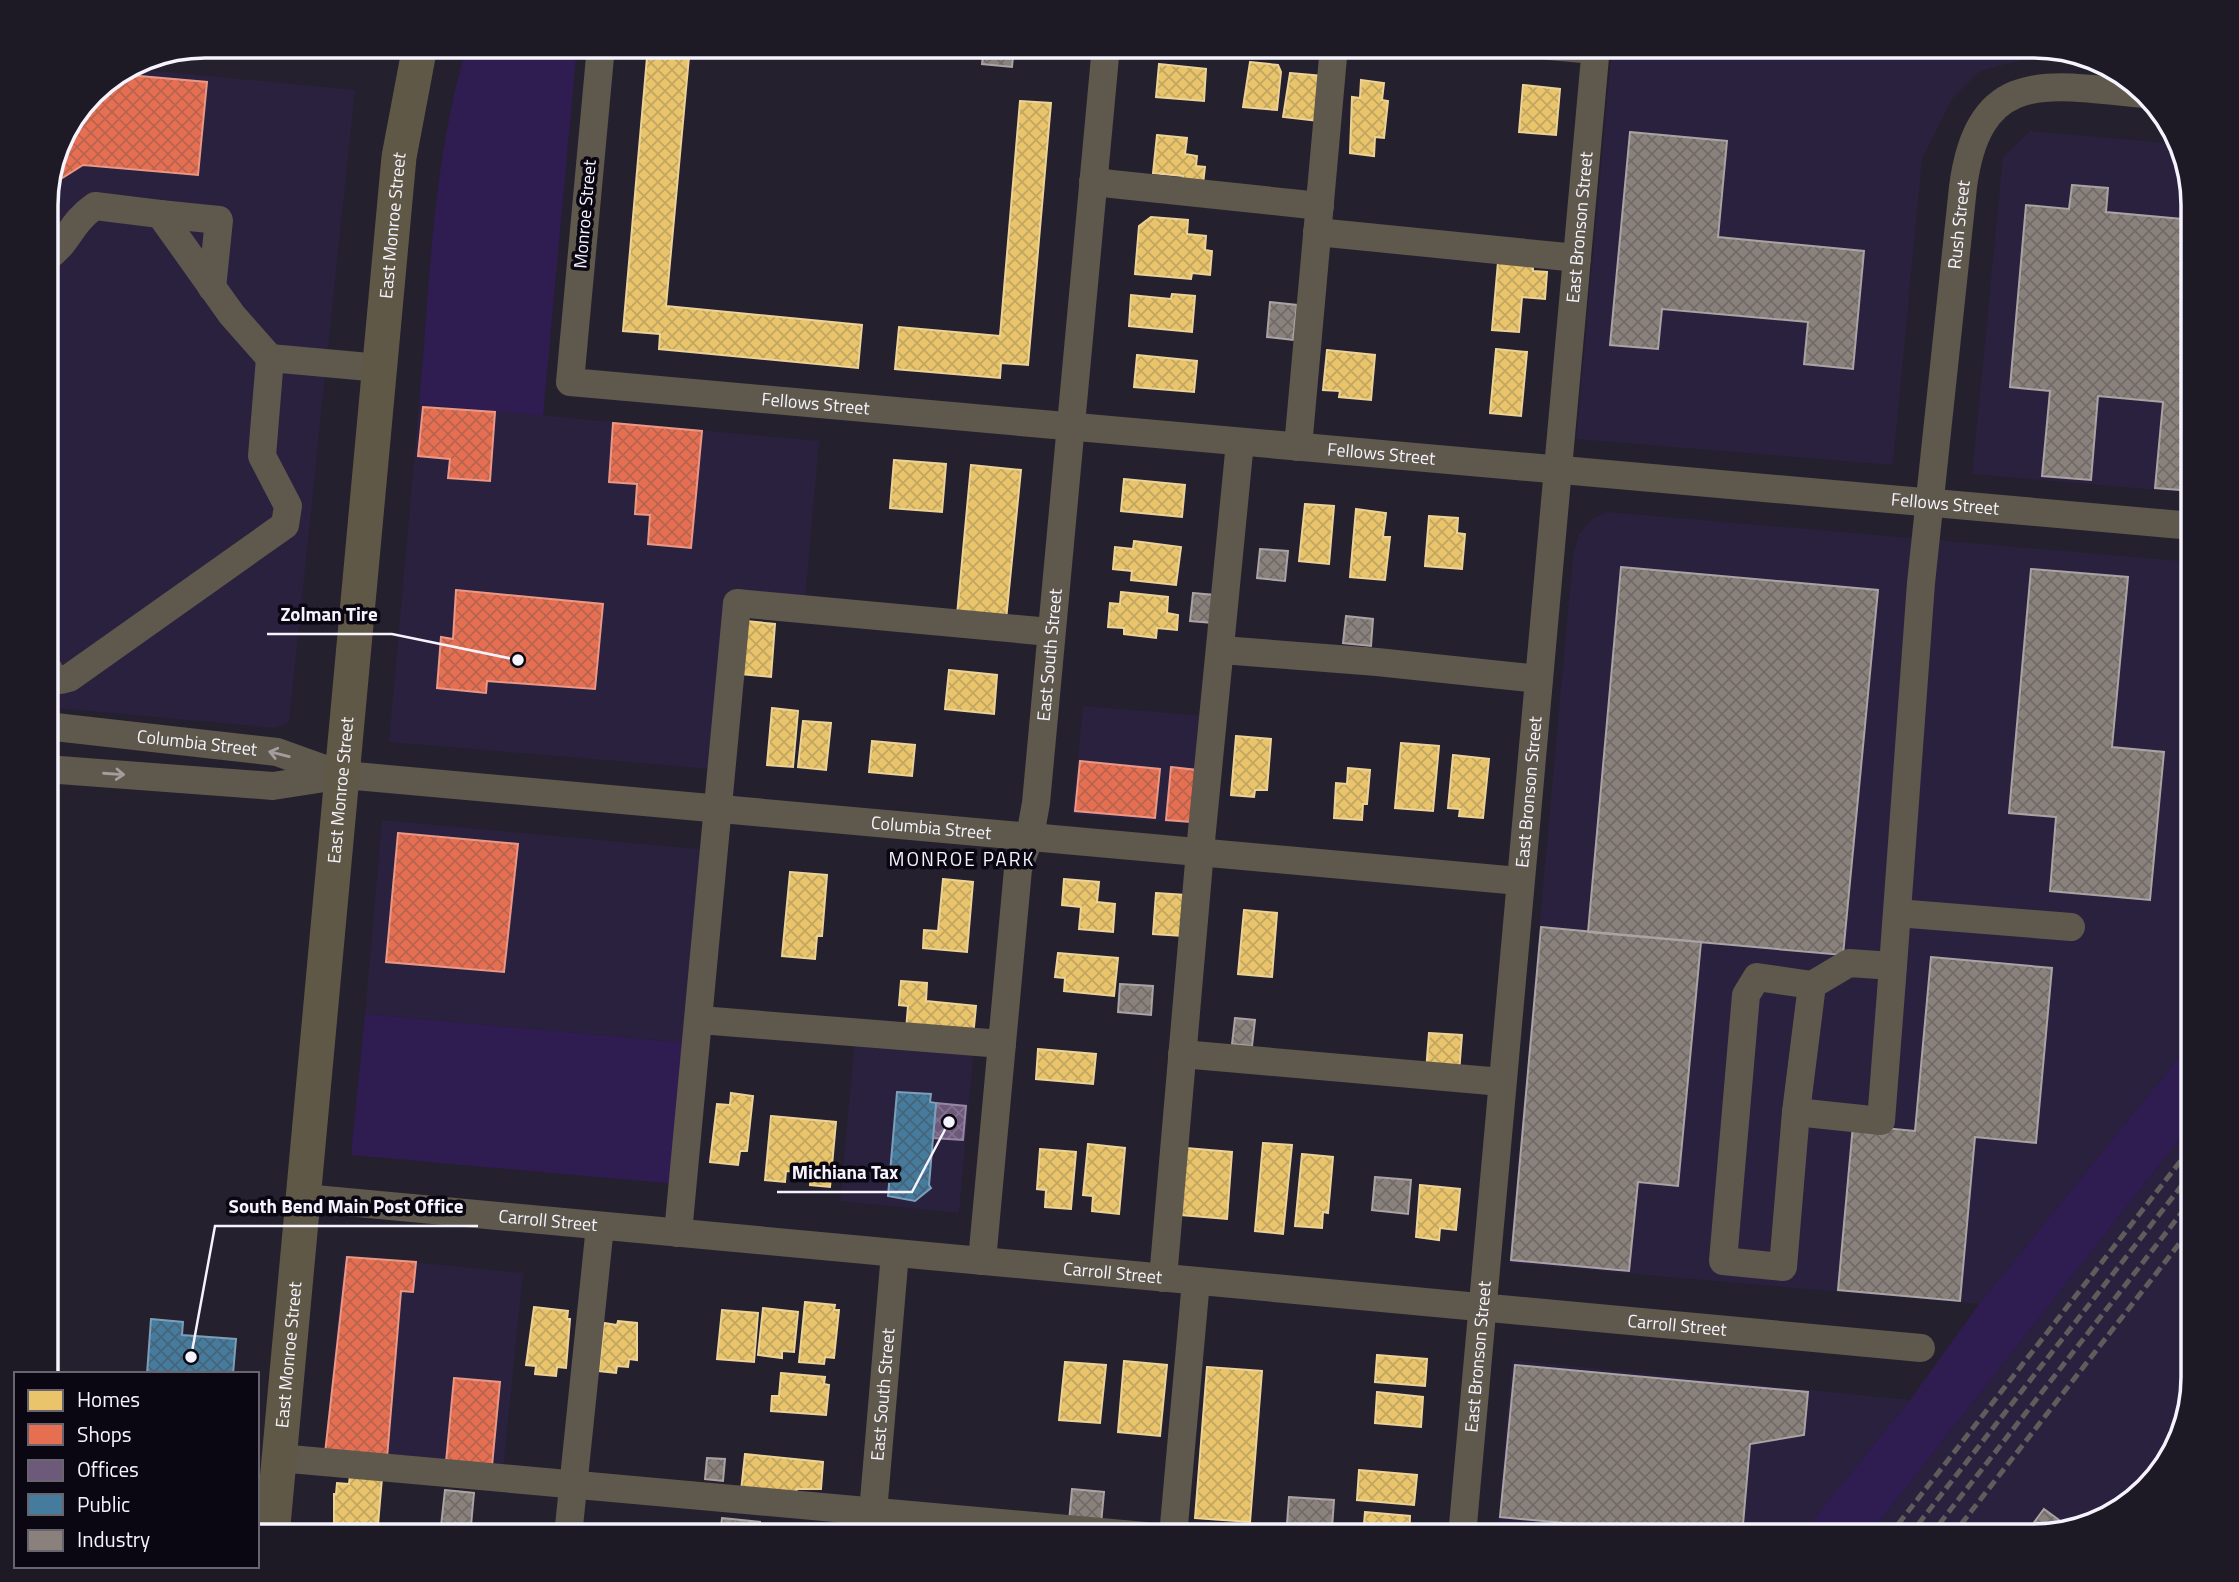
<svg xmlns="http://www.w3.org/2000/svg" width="2239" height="1582" font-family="'Titillium Web',sans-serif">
<defs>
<pattern id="homes-cross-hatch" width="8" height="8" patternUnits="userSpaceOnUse" patternTransform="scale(1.75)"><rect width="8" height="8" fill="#e9c46a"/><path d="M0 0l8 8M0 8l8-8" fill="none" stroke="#c1a562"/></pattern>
<pattern id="shops-cross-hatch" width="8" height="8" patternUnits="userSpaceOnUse" patternTransform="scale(1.75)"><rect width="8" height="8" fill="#e76f51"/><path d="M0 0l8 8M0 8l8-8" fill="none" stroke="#b86450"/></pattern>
<pattern id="offices-cross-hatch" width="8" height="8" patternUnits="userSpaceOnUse" patternTransform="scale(1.75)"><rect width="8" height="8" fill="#6d597a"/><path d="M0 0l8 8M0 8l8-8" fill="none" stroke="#82718e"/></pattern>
<pattern id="public-cross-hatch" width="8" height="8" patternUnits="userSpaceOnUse" patternTransform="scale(1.75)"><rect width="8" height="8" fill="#457b9d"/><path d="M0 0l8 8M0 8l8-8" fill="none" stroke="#476479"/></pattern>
<pattern id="industry-cross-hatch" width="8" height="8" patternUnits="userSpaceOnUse" patternTransform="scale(1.75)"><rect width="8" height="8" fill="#8a817c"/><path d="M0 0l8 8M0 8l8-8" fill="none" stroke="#706b69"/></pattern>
</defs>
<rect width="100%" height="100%" fill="#24202e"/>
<!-- built -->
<path fill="#2a213e" d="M1612,46H2035L2070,57L2041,55L1980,71L1952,99L1922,159L1893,465L1576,439Z
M127,68L355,90L289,722L275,728L46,707V194L62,134L99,85Z
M2030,131L2179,144L2193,204V493L1972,474L2003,157Z
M419,404L819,441L805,603L730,596L713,769L389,742Z
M1607,512L2193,562V1040L1979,1304L1509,1263L1573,555L1579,534L1592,519Z
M1083,706L1207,716L1195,824L1072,814Z
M382,820L708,850L688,1043L365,1014Z
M855,1038L974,1049L959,1213L840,1201Z
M2193,1122V1378L2161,1474L2105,1520L2035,1536H1868Z
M344,1255L523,1273L503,1469L324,1456Z
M1512,1360L1910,1400L1800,1536H1497Z"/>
<!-- green -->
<path fill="#2f1c50" d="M467,46H577L543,416L419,404C430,285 432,160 467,46Z
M365,1014L688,1043L675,1184L351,1155Z
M2193,1040V1122L1868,1536H1800L1910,1400L1979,1304Z"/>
<!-- homes -->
<path fill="url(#homes-cross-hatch)" stroke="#edd296" stroke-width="2" d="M648,46H690L666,306L862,325L858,368L659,349L660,334L623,331Z
M1250,62L1278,65L1281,72L1277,110L1243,107Z
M1159,64L1206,69L1204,101L1156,97Z
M1290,73L1323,76L1318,121L1283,117Z
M1361,80L1384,83L1382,100L1388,101L1384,138L1375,137L1374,156L1350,153L1352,97L1360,98Z
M1523,85L1560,89L1556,135L1519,132Z
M1020,101L1051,103L1028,365L1001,363L1000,378L895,369L899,327L1000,336Z
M1157,135L1187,138L1185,154L1197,156L1196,166L1205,167L1203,184L1182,182L1183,176L1153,173Z
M1151,217L1188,220L1187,234L1206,236L1205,250L1212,251L1210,275L1192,273L1191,279L1135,274L1139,226Z
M1498,262L1533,265V271L1547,272L1545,299L1522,297L1519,332L1492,330Z
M1172,294L1195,296L1192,332L1129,326L1131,295L1171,299Z
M1496,349L1527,352L1521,416L1490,413Z
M1327,350L1375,355L1371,400L1339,397L1340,391L1323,390Z
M1137,355L1197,361L1194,392L1134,387Z
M894,460L946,464L942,512L890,508Z
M971,465L1021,470L1006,620L957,615Z
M1124,479L1185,485L1182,517L1121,511Z
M1305,504L1334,506L1329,564L1299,561Z
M1356,509L1386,513L1383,537H1390L1385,580L1350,577Z
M1429,516L1458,518L1457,533L1465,534L1462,569L1425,566Z
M1134,541L1181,547L1176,585L1131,580L1132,571L1113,569L1115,547L1133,549Z
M1121,592L1168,597L1167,613L1178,615L1177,630L1157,628L1156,638L1124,634V628L1108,627L1110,603L1120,604Z
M746,621L775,624L771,677L741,674Z
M949,670L997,675L994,714L945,709Z
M772,708L798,711L793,767L767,765Z
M803,721L831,723L826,770L798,767Z
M1236,736L1271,739L1267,790H1255L1254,797L1231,795Z
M872,741L915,745L912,776L869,772Z
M1401,743L1439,746L1433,811L1395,808Z
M1453,755L1489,759L1483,818L1459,816L1460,809L1448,808Z
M1348,768L1370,770L1367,804H1363L1362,820L1334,818L1336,783L1347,784Z
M790,872L827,875L822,936H817L815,959L782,956Z
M943,879L973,882L967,952L923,948L924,930L938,931Z
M1064,879L1099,882L1097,902L1115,904L1113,932L1079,929L1081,907L1062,905Z
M1156,893L1186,895L1183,936L1153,934Z
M1244,910L1277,913L1272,977L1238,974Z
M1058,953L1118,958L1114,996L1064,991L1065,978L1055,977Z
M901,981L927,983L926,1001L976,1006L973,1037L906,1030L908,1006L899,1005Z
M1429,1033L1462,1035L1459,1073L1426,1071Z
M1038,1049L1096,1054L1093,1084L1036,1079Z
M731,1093L753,1096L747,1151H740L738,1165L710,1162L717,1104L730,1105Z
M771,1116L836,1122L830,1187L810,1185L811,1173L786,1171L785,1182L765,1180Z
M1263,1143L1292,1145L1283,1234L1255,1231Z
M1088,1144L1125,1148L1119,1214L1092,1211L1093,1196L1083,1195Z
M1186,1148L1232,1152L1227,1219L1181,1215Z
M1040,1149L1076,1152L1071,1209L1045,1207L1046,1190L1037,1189Z
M1302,1154L1333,1157L1328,1213L1323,1212L1322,1228L1295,1226Z
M1420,1185L1460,1189L1456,1230L1440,1228L1439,1240L1416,1237Z
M805,1302L835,1305L834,1310H839L834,1358L825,1357L824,1364L799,1362Z
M534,1307L568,1311L567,1319H570L566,1368L557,1367L556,1376L535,1374L536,1366L526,1365Z
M763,1308L798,1312L794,1352L782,1351V1358L758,1355Z
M722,1310L758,1313L754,1362L717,1359Z
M618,1321L637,1323V1360L629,1359L628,1367L617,1366L616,1373L599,1371L604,1323L617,1325Z
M1377,1355L1427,1359L1425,1386L1375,1382Z
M1124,1361L1167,1365L1160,1436L1118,1432Z
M1065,1362L1106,1365L1100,1423L1059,1420Z
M1207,1367L1262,1371L1250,1522L1195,1518Z
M781,1373L825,1377L824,1384L829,1385L826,1415L771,1411L772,1396H779Z
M1377,1392L1423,1397L1421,1427L1375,1423Z
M745,1454L823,1462L821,1489H797L796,1493L741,1491Z
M1359,1470L1417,1475L1414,1505L1357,1500Z
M350,1475L382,1478L377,1536H334V1494H336L337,1483L349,1484Z
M1365,1512L1410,1516L1409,1536H1363Z"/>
<!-- shops -->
<path fill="url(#shops-cross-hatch)" stroke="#eb9785" stroke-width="2" d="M117,74L207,82L198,175L83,165L48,187L62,134L99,85Z
M423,407L495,412L490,481L448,478L450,459L418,456Z
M613,423L702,431L691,548L648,544L650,515L635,514L637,484L609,482Z
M456,590L603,604L595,689L487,681L486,693L437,688L441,637L453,639Z
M1080,761L1160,769L1155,818L1075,811Z
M1171,767L1197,770L1191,822L1166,820Z
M398,833L518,844L504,972L386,962Z
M347,1257L416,1262L413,1292L401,1291L387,1458L325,1453Z
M454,1378L500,1382L492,1466L446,1462Z"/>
<!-- offices -->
<path fill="url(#offices-cross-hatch)" stroke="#9687a2" stroke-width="2" d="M936,1103L966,1106L963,1140L933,1138Z"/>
<!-- public -->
<path fill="url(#public-cross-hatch)" stroke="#7a9fba" stroke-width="2" d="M897,1092L931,1094L930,1102L936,1103L929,1185L931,1188L915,1201L888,1196Z
M151,1319L183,1322L182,1335L236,1339L233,1374H147Z"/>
<!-- industry -->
<path fill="url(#industry-cross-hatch)" stroke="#aaa3a3" stroke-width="2" d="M984,46H1014L1012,67L982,64Z
M1630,132L1727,141L1718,237L1864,251L1853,369L1804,364L1808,322L1662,309L1658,349L1610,345Z
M2072,185L2108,188L2106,212L2193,220V491L2155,488L2163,402L2098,396L2091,480L2042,476L2050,391L2010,387L2026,205L2069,209Z
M1270,302L1297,305L1293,340L1267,337Z
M1260,549L1288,551L1285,581L1257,578Z
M1621,567L1878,590L1843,955L1588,932Z
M2031,569L2128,577L2112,747L2164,752L2150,900L2050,891L2056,817L2009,813Z
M1193,593L1215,595L1213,623L1190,621Z
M1346,616L1373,619L1371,646L1343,643Z
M1541,927L1701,942L1678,1186L1638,1182L1629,1271L1511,1260Z
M1931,957L2052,968L2036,1143L1975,1137L1960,1301L1838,1290L1853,1125L1915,1131Z
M1120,984L1153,986L1151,1015L1118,1012Z
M1235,1018L1255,1020L1252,1046L1232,1044Z
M1375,1177L1411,1180L1408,1214L1372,1210Z
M1515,1365L1808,1392L1804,1435L1750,1444L1742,1536H1707L1500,1517Z
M707,1458L725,1459L723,1481L705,1479Z
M1072,1489L1104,1492L1101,1524L1069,1521Z
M445,1490L474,1493L470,1536H454L455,1527L441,1526Z
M1289,1497L1334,1500L1332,1528L1287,1524Z
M2044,1509L2070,1528L2024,1536Z
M722,1518L760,1522L759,1536H720Z"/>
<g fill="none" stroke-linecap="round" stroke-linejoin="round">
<!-- minor -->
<g stroke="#5f584d" stroke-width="28">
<path id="s1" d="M601,46L570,382L2193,526"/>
<path d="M1549,46L1595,50"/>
<path d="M1093,182L1320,206"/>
<path d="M160,214L219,220L212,288"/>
<path d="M1317,232L1577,258"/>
<path d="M46,258C68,244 70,223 95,206L160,214L232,315L270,358L380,368"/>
<path d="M1298,447L1334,46"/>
<path d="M1222,650L1377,662L1539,679"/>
<path d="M46,665L53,677L61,680L69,678L285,525L288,506L262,456L270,358"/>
<path id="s2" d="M46,726L277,752L341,775"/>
<path id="s3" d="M46,769L273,786L344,775L1519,881"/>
<path d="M1897,913L2071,927"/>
<path id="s4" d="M1812,985L1796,1112L1783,1267L1723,1261L1746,995L1757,977L1812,985L1849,963L1893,966L1921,583L1963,187C1979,66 2048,85 2144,94"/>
<path d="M700,1020L1002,1044"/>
<path d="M1182,1054L1502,1082"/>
<path d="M1796,1112L1881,1121L1893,966"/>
<path id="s5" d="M304,1198L1921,1348"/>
<path d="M678,1233L737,603L1050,632"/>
<path id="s6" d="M982,1261L1018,869L1030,836L1036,803L1106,46"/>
<path d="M1163,1278L1200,851L1240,442"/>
<path d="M279,1458L1145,1536"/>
<path d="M568,1536L600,1226"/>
<path id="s7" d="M871,1536L895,1253"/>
<path d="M1173,1536L1196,1281"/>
<path id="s8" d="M1462,1536L1596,46"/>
</g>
<!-- major -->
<path stroke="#605846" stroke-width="35" id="s9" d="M272,1536L399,157L420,46"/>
<!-- rail -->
<path stroke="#605c5b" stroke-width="5" stroke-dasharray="10 5" stroke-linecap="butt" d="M1889,1536L2193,1145
M1909,1536L2193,1171
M1930,1536L2193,1198
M1952,1536L2193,1226"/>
</g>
<!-- one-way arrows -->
<defs><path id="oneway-shaft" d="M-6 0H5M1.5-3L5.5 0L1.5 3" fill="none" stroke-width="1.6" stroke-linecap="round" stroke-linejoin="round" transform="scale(1.75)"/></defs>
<g stroke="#a29e9d">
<use href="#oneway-shaft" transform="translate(279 754) rotate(-166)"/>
<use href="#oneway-shaft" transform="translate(114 774) rotate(4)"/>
</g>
<g text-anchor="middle" stroke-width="7" stroke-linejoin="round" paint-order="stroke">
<!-- street labels -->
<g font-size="18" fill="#f5f3fe" stroke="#0a0712">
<text transform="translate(585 214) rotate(-85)" y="6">Monroe Street</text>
<text dy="6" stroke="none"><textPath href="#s4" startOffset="1519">Rush Street</textPath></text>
<text dy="6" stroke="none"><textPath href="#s9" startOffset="1316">East Monroe Street</textPath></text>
<text dy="6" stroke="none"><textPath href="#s8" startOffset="1314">East Bronson Street</textPath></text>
<text dy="6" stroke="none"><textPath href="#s1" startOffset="584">Fellows Street</textPath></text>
<text dy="6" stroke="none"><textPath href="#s1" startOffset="1152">Fellows Street</textPath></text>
<text dy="6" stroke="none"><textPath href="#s1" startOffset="1718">Fellows Street</textPath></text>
<text dy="6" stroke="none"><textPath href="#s6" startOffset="611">East South Street</textPath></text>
<text dy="6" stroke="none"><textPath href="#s2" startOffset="152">Columbia Street</textPath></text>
<text dy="6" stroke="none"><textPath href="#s9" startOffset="749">East Monroe Street</textPath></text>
<text dy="6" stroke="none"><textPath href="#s8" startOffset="747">East Bronson Street</textPath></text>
<text dy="6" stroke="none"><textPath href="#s3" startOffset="889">Columbia Street</textPath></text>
<text dy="6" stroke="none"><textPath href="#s5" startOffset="245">Carroll Street</textPath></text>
<text dy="6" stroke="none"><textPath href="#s5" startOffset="812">Carroll Street</textPath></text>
<text dy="6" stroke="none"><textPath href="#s5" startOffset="1379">Carroll Street</textPath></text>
<text dy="6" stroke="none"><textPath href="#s9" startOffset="182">East Monroe Street</textPath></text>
<text dy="6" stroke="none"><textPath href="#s8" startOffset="180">East Bronson Street</textPath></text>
<text dy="6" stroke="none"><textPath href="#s7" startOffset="142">East South Street</textPath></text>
</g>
<!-- neighbourhood labels -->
<g font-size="19" letter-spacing="2" fill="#f5f3fe" stroke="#0a0712">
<text x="962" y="866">MONROE PARK</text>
</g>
</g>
<!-- crop -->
<path d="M0 0H2239V1582H0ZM205 58H2034A147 147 0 0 1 2181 205V1377A147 147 0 0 1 2034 1524H205A147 147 0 0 1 58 1377V205A147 147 0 0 1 205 58Z" fill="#1d1a25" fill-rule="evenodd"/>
<path fill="none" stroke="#f5f3fe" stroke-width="3.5" d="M205 58H2034A147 147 0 0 1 2181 205V1377A147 147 0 0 1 2034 1524H205A147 147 0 0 1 58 1377V205A147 147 0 0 1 205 58Z"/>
<!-- callouts -->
<path fill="none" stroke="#f5f3fe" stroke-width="2.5" d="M518 660L392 634H267M949 1122L912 1192H777M191 1357L215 1226H478"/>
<g fill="#f5f3fe" stroke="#0a0712" stroke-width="2.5">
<circle cx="518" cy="660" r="7"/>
<circle cx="949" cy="1122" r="7"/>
<circle cx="191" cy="1357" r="7"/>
</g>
<g font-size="19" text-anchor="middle" font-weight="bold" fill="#f5f3fe" stroke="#0a0712" stroke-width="7" stroke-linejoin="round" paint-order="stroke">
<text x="329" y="621">Zolman Tire</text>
<text x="845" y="1179">Michiana Tax</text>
<text x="346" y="1213">South Bend Main Post Office</text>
</g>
<!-- legend -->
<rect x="14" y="1372" width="245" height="196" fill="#0a0712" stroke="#686570" stroke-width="2"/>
<rect x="28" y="1390" width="35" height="21" fill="#e9c46a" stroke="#686570" stroke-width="2"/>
<text x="77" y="1407" font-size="21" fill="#f5f3fe">Homes</text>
<rect x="28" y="1424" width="35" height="21" fill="#e76f51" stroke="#686570" stroke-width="2"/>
<text x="77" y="1442" font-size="21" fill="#f5f3fe">Shops</text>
<rect x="28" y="1460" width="35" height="21" fill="#6d597a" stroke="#686570" stroke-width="2"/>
<text x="77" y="1477" font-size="21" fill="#f5f3fe">Offices</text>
<rect x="28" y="1494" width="35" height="21" fill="#457b9d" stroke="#686570" stroke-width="2"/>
<text x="77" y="1512" font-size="21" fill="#f5f3fe">Public</text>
<rect x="28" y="1530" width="35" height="21" fill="#8a817c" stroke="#686570" stroke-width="2"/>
<text x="77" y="1547" font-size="21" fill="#f5f3fe">Industry</text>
</svg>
